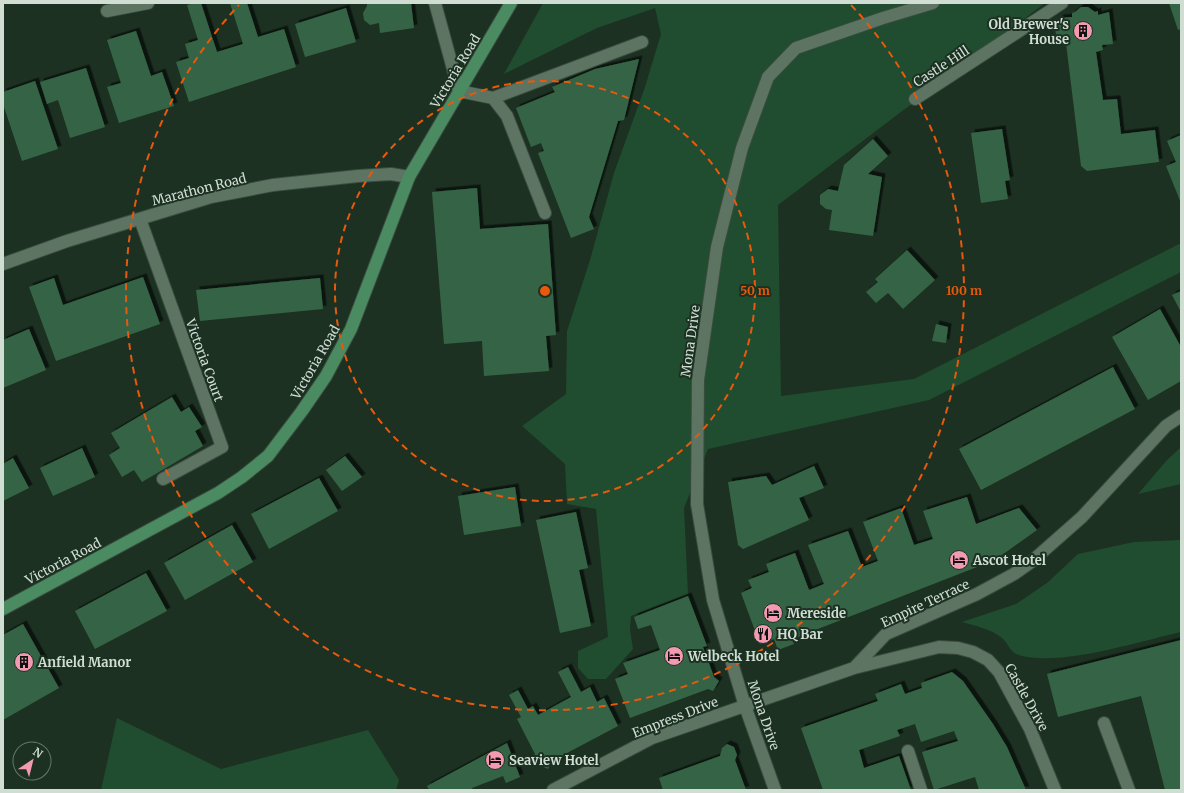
<svg xmlns="http://www.w3.org/2000/svg" width="1184" height="793" font-family="Merriweather,serif">
<defs>
<filter id="shadow"><feDropShadow dx="3.5" dy="-3.5" stdDeviation="0" flood-color="#0009"/></filter>
</defs>
<rect width="100%" height="100%" fill="#1c3122"/>
<!-- green -->
<path fill="#204d2f" d="M543,3H1045L778,205L781,396L914,379L1181,243V272L929,400L708,449L684,508L688,594L631,616L630,630L633,649L606,679H588L578,668V651L608,637L596,509L567,504L565,464L522,426L566,394L567,331L590,260L614,173L645,87L661,34L655,8L597,28L504,74Z
M1181,447V484L1138,494L1167,460Z
M1181,540V632C1140,641 1054,669 1016,654C1010,651 1007,642 1002,638C991,629 976,626 962,622L1016,604L1047,583L1078,554L1134,542Z
M117,718L221,769L368,730L399,780L396,790H101Z"/>
<!-- building -->
<path fill="#356444" filter="url(#shadow)" d="M194,3H201L217,52L243,44L230,3H247L258,37L284,29L296,67L189,102L176,62L189,58L185,44L198,40L187,5Z
M367,3H411L414,28L380,33L379,23L370,25L364,20L363,13L367,6Z
M1169,3H1181V29L1178,30Z
M1081,7H1088L1095,12L1098,11V15L1109,12L1113,44L1102,45L1103,50L1096,52L1103,100L1117,99L1121,134L1155,130L1159,162L1087,171L1081,166L1066,43H1063V39L1056,34L1055,29L1060,18L1072,17V13L1075,12Z
M346,8L356,42L305,57L295,24Z
M136,31L151,76L162,72L174,106L119,123L107,87L121,83L107,40Z
M639,59L624,120L618,121L589,217L594,229L571,238L538,153L544,151L541,143L531,147L516,108L555,92L552,87L595,69Z
M86,68L105,127L70,138L58,100L47,104L40,82Z
M35,81L58,149L22,161L3,104V92Z
M1002,129L1010,180L1005,181L1008,199L981,203L971,133Z
M1181,135V203L1166,166L1176,162L1167,141Z
M873,139L888,156L868,174L882,177L873,236L829,230L832,210L826,209L820,204V195L828,189L838,191L844,165Z
M477,188L480,229L548,224L556,335L546,336L549,371L484,376L482,341L444,344L432,192Z
M907,250L935,280L903,309L888,293L876,303L866,292L878,282L875,279Z
M143,277L160,324L56,361L29,287L54,278L63,305Z
M320,278L323,309L200,321L196,290Z
M1181,291V312L1172,295Z
M1160,309L1181,347V381L1148,400L1112,337Z
M936,324L948,327L946,343L932,341Z
M29,329L46,370L3,388V340Z
M1113,367L1135,409L981,490L959,449Z
M172,397L181,412L189,407L202,427L195,431L203,446L142,482L134,470L122,477L109,455L120,448L111,433Z
M82,448L95,477L53,496L40,468Z
M345,456L362,477L342,491L326,470Z
M13,458L29,488L3,501V464Z
M814,466L824,488L799,498L809,520L743,549L738,545L728,482L766,476L772,485Z
M319,478L338,511L269,549L251,514Z
M515,487L521,526L464,535L458,496Z
M967,497L976,524L1019,508L1037,530L995,560L805,634L792,640L794,644L778,650L774,639L760,644L741,593L752,588L748,580L769,572L766,564L795,553L809,590L824,584L808,545L848,531L862,567L878,561L863,522L901,508L914,545L933,539L923,511Z
M576,512L588,568L579,570L591,626L560,633L536,520Z
M232,525L253,562L185,600L164,563Z
M146,573L167,611L95,649L75,611Z
M688,596L707,646L703,647L714,677L719,681L713,691L708,689L630,718L615,679L628,674L623,663L660,650L651,625L638,629L634,617Z
M23,624L59,688L3,720V635Z
M1181,640V790H1165L1141,696L1058,717L1047,674Z
M568,667L581,692L590,687L597,702L604,698L618,726L552,761L548,769L533,762L535,754L517,719L521,717L509,695L518,690L528,709L533,706L538,715L571,697L558,672Z
M952,672L963,681L993,724L1007,747L1026,790H979L975,777L934,790L922,752L958,741L954,731L921,742L915,724L897,730L900,736L859,750L864,768L899,756L911,790H823L801,728L878,701L875,694L901,684L905,694L922,688L921,683Z
M507,743L520,777L506,783L503,776L472,788L473,790H429L427,786Z
M727,744L734,747L737,755L735,760L746,790H663L659,778L720,756L722,748Z"/>
<g fill="none" stroke-linecap="round" stroke-linejoin="round">
<defs>
<path id="service" d="M435,3L459,91L493,98L642,42
M107,11L148,3
M493,98L507,116L545,213
M1104,723L1129,790
M908,751L921,790"/>
<path id="minor" d="M915,99L1062,3
M140,219L222,447L163,479
M3,264L67,241L211,197L273,185L358,176L391,174L409,177
M854,668L886,634L977,594L1014,574L1031,562L1082,517L1166,426L1181,416
M553,790L652,738L854,668L939,647L958,648L973,652L988,660L999,672L1030,729L1055,790
M775,790L745,706L713,600L697,504L698,380L717,247L742,148L768,77L796,48L883,18L933,3"/>
<path id="primary" d="M3,609L218,493L242,477L268,456L302,411L326,376L351,329L409,177L511,3"/>
</defs>
<!-- service casing -->
<use href="#service" stroke="#3a4c3f" stroke-width="14"/>
<!-- minor casing -->
<use href="#minor" stroke="#3a4c3f" stroke-width="14"/>
<!-- primary casing -->
<use href="#primary" stroke="#3a4c3f" stroke-width="14"/>
<!-- service -->
<use href="#service" stroke="#5d7463" stroke-width="12"/>
<!-- minor -->
<use href="#minor" stroke="#5d7463" stroke-width="12"/>
<!-- primary -->
<use href="#primary" stroke="#4a8b61" stroke-width="12"/>
</g>
<!-- distance rings -->
<g fill="none" stroke="#e8590c" stroke-width="2" stroke-dasharray="7 5">
<circle cx="545" cy="291" r="210"/>
<path d="M851 5A419 419 0 1 1 239 5"/>
</g>
<!-- icons -->
<defs>
<symbol id="building-disc" viewBox="-11 -11 22 22"><circle r="9.5" fill="#f19ab1" stroke="#1c3122"/><path d="M-4-6H4V6H1V3H-1V6H-4ZM-2.5-4.3h1.7v1.8h-1.7ZM.8-4.3h1.7v1.8H.8ZM-2.5-1h1.7V.8h-1.7ZM.8-1h1.7V.8H.8Z" fill="#111"/></symbol>
<symbol id="hotel-disc" viewBox="-11 -11 22 22"><circle r="9.5" fill="#f19ab1" stroke="#1c3122"/><path d="M-6-4.5h1.5V1H6V5H4.5V3h-9V5H-6ZM-4 0a1.8 1.8 0 1 1 3.6 0ZM.5 0V-2.5h3Q6-2.5 6 0Z" fill="#111"/></symbol>
<symbol id="restaurant-disc" viewBox="-11 -11 22 22"><circle r="9.5" fill="#f19ab1" stroke="#1c3122"/><path d="M-5-6h1v4h1v-4h1v4h1v-4h1v5L-1.5 .5V6h-2V.5L-5-1ZM5-6V6H3V1.5H1.5Q1.5-4 5-6Z" fill="#111"/></symbol>
</defs>
<g fill-rule="evenodd">
<use href="#building-disc" x="1072" y="20" width="22" height="22"/>
<use href="#hotel-disc" x="948" y="549" width="22" height="22"/>
<use href="#hotel-disc" x="762" y="602" width="22" height="22"/>
<use href="#restaurant-disc" x="752" y="623" width="22" height="22"/>
<use href="#hotel-disc" x="663" y="645" width="22" height="22"/>
<use href="#building-disc" x="13" y="651" width="22" height="22"/>
<use href="#hotel-disc" x="484" y="749" width="22" height="22"/>
</g>
<g text-anchor="middle" stroke-width="4" stroke-linejoin="round" paint-order="stroke">
<!-- poi labels -->
<g font-size="13" font-weight="bold" fill="#d0ddd3" stroke="#1c3122" text-anchor="start">
<text x="1069" y="29" text-anchor="end">Old Brewer's<tspan x="1069" dy="15">House</tspan></text>
<text x="973" y="565">Ascot Hotel</text>
<text x="787" y="618">Mereside</text>
<text x="777" y="639">HQ Bar</text>
<text x="688" y="661">Welbeck Hotel</text>
<text x="38" y="667">Anfield Manor</text>
<text x="509" y="765">Seaview Hotel</text>
</g>
<!-- street labels -->
<g font-size="13" fill="#d0ddd3" stroke="#1c3122">
<text transform="translate(941 66) rotate(-33)" y="5">Castle Hill</text>
<text transform="translate(455 71) rotate(-59)" y="5">Victoria Road</text>
<text transform="translate(199 189) rotate(-14)" y="5">Marathon Road</text>
<text transform="translate(690 341) rotate(-82)" y="5">Mona Drive</text>
<text transform="translate(205 360) rotate(70)" y="5">Victoria Court</text>
<text transform="translate(315 362) rotate(-60)" y="5">Victoria Road</text>
<text transform="translate(63 561) rotate(-28)" y="5">Victoria Road</text>
<text transform="translate(925 603) rotate(-25)" y="5">Empire Terrace</text>
<text transform="translate(1027 697) rotate(61)" y="5">Castle Drive</text>
<text transform="translate(764 715) rotate(71)" y="5">Mona Drive</text>
<text transform="translate(675 717) rotate(-21)" y="5">Empress Drive</text>
</g>
</g>
<circle cx="545" cy="291" r="6" fill="#e8590c" stroke="#1c3122" stroke-width="2"/>
<g font-size="12" text-anchor="middle" font-weight="bold" fill="#e8590c" stroke="#1c3122" stroke-width="4" stroke-linejoin="round" paint-order="stroke">
<text x="755" y="295">50 m</text>
<text x="964" y="295">100 m</text>
</g>
<!-- border -->
<rect width="1184" height="793" fill="none" stroke="#d0ddd3" stroke-width="8"/>
<!-- north arrow -->
<g transform="translate(32 761) rotate(35)"><circle r="19" fill="#1c3122" stroke="#647669"/>
<path d="M0-3L7 15L0 10L-7 15Z" fill="#f19ab1"/>
<text y="-6" font-size="11" font-weight="bold" text-anchor="middle" fill="#d0ddd3">N</text>
</g>
</svg>
